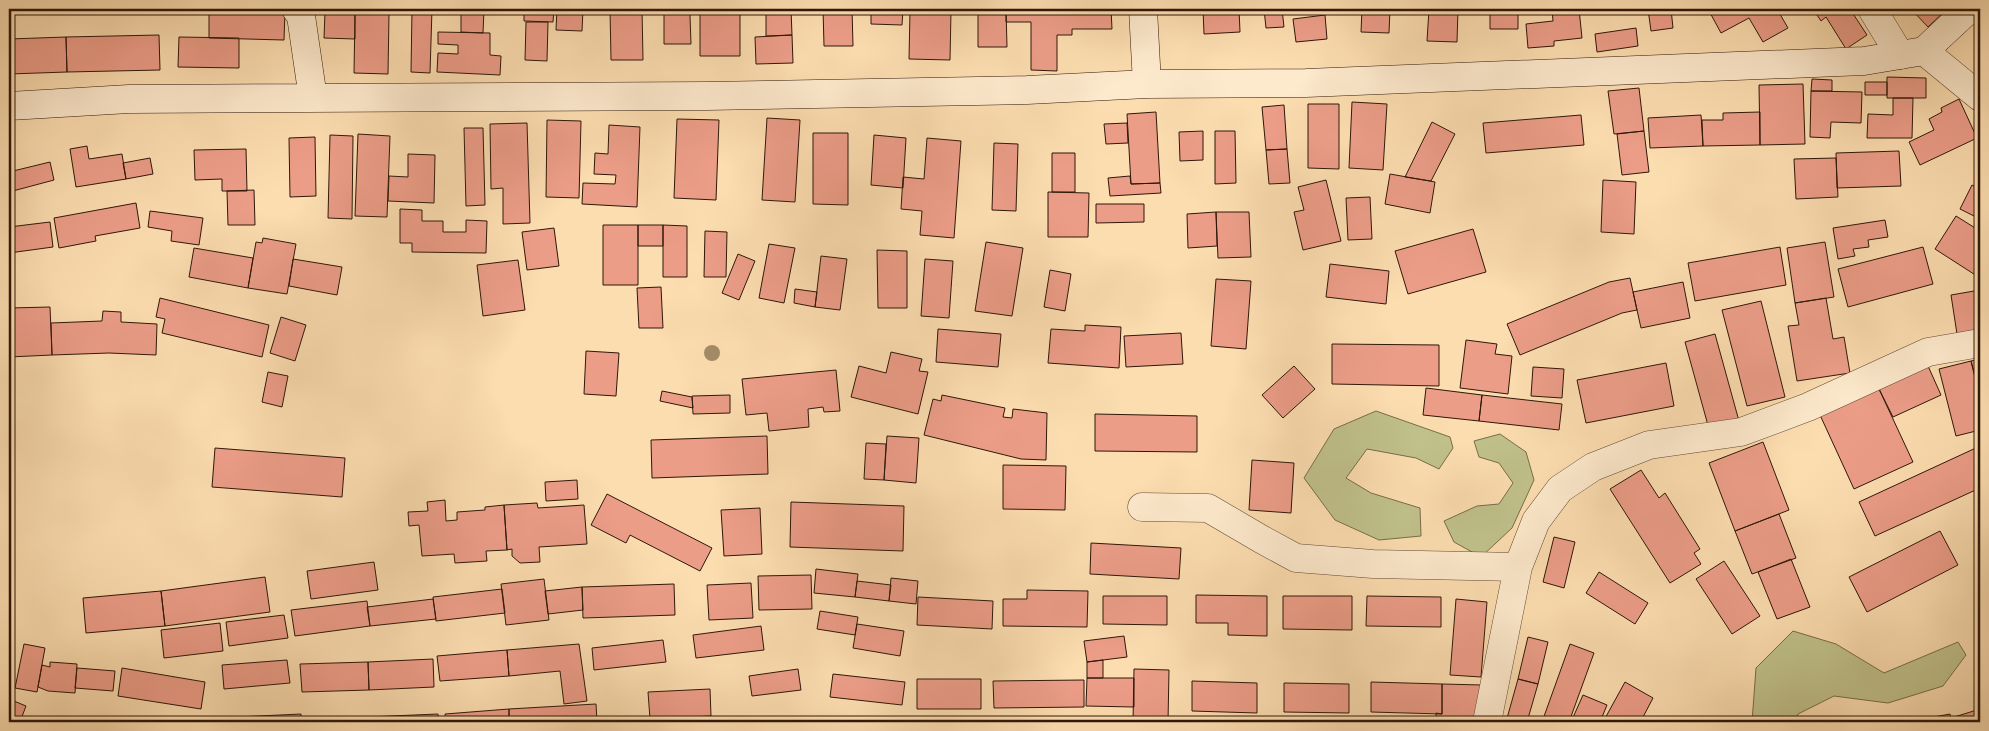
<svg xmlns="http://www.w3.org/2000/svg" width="1989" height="731" font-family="Vollkorn,serif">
<rect width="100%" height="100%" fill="#fcddb0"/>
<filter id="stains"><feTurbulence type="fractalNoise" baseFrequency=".004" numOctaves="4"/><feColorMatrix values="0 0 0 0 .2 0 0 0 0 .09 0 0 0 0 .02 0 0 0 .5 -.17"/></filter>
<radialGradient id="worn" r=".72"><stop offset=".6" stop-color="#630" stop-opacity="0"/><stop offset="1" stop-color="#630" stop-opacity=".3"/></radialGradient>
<!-- green -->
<path fill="#c0c18b" stroke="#786c4a" d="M1376,411L1450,437L1453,448L1439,469L1416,458L1367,449L1346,478L1371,493L1420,508L1421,536L1379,540L1335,520L1304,478L1334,429Z
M1500,434L1526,452L1534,480L1512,528L1481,557L1454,542L1444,521L1477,506L1499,504L1513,483L1499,463L1479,457L1474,441Z
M1793,631L1836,644L1884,673L1958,642L1966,655L1943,686L1888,703L1834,696L1798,714L1795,722H1752L1756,668Z"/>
<!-- building -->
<path fill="#ec9d88" stroke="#2f1708" d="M226,9H278V12H285L284,40L209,38V10L226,11Z
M334,9H383V14L333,13Z
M412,9H432L430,73L411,72Z
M461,9H484L483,33L461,32Z
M524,9H554L553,22L524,21Z
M557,9H583L582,31L556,30Z
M583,9H599V11H583Z
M610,9H642L643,60H611Z
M664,9H693L690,16L691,44H664Z
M717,9H740V10H717Z
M766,9H791L792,35L766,36Z
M823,9H852L853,46H824Z
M871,9H903L902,25L871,24Z
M910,9H951V11H910Z
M978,9H1006L1007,47H978Z
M1006,9H1111L1112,29H1072V35H1057V71L1031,70V22H1006Z
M1203,9H1239L1240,32L1204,34Z
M1264,9H1282L1284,27L1266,28Z
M1303,9H1324V10L1304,13Z
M1362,9H1390L1389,33L1361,32Z
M1429,9H1458L1457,42L1427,41Z
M1490,9H1518V29H1490Z
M1552,9H1579L1582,38L1554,41V46L1528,48L1526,24L1553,21Z
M1648,9H1671L1673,28L1651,31Z
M1708,9H1777L1788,28L1763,42L1749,18L1721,33Z
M1813,9H1850L1867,35L1846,49L1826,17L1821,21Z
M1911,9H1947L1928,27Z
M700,10H740V56H700Z
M910,11H951L950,60L909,59Z
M325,12L355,13V39L324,38Z
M355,13L389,14L388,74L354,73Z
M1325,15L1327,39L1296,42L1293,19Z
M526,22H548L547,61L525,60Z
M1636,28L1638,46L1597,52L1595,34Z
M438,32L490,33V55L501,56L500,75L437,72L438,53L458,54V45L438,44Z
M159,35L160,70L67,72L66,37Z
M792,35L793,63L756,64L755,37Z
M66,37L67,72L9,74V39Z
M179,37L239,38V68L178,67Z
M1887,77L1926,78V98H1887Z
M1812,79L1832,80V91H1811Z
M1865,82H1887V95H1865Z
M1803,84L1805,144L1760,145L1759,85Z
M1639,88L1644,131L1614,134L1608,91Z
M1811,91L1862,92L1861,123L1831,122L1830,138L1810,137Z
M1893,98H1913L1912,138H1867L1868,114L1893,115Z
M1959,99L1977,138L1920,165L1909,142L1934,130L1929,119L1942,112L1941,108Z
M1352,102L1387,104L1383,170L1349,168Z
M1308,104H1339V169L1308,168Z
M1284,105L1287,149L1266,150L1262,107Z
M1156,112L1160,183L1131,184L1127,114Z
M1760,112V145L1703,146L1702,120H1723V113Z
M1581,115L1584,145L1486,153L1483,123Z
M1701,115L1703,146L1650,148L1648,118Z
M767,118L800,120L795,202L762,200Z
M677,119L719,120L716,200L674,198Z
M547,120L581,121L579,198L546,197Z
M1432,122L1455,134L1431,181L1405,177Z
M527,123L530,223L503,224V188L491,189L490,124Z
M1127,123L1128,143L1106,144L1104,124Z
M609,125L640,127L637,207L582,204L583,183L615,184L616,175L594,174L595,153L608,154Z
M464,128H483L485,205L466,206Z
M1203,131V160L1180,161L1179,132Z
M1215,131H1235L1236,183L1215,184Z
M1644,131L1649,172L1622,175L1617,134Z
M813,133H848V205L813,204Z
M358,134L390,136L387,217L355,216Z
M330,135L353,136L352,219L328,218Z
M874,135L906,138L903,188L871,185Z
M315,137L316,196L290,197L289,138Z
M927,138L961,141L954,238L920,235L922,211L901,209L903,177L924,179Z
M994,143L1018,144L1016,211L992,210Z
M87,146L89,159L122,154L126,179L76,187L70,149Z
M246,149L247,191H222V179L195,180L194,150Z
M1287,149L1290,183L1269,184L1266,150Z
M1899,151L1901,186L1837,188L1836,153Z
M1052,153H1075V192H1052Z
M408,154L435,155L434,203L388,201L389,176L408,177Z
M150,158L153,174L126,179L123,163Z
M1836,158L1838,197L1796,199L1794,159Z
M50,162L54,180L9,192V172Z
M1390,174L1435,182L1430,213L1385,204Z
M1130,176L1131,184L1160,183L1161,193L1110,196L1108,178Z
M1326,180L1341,241L1303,250L1294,212L1304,210L1298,187Z
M1603,180L1636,182L1634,234L1601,232Z
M1972,185L1980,189V219L1960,209Z
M254,190L255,225H228L227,191Z
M1048,192L1089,193L1088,237H1048Z
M1370,197L1372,239L1348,240L1346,198Z
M136,203L140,228L95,236L96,241L59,248L54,218Z
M1096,204H1144V222L1096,223Z
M400,209L422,210V221H443V232H466V220L487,221L486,253L412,252V243H400Z
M150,211L203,218L199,245L171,241L172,231L148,227Z
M1216,212H1249L1251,257L1218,258Z
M1216,212L1217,246L1188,248L1187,214Z
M1956,216L1980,231V278L1935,249Z
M1885,220L1888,237L1868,240L1869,247L1853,249L1855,256L1838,259L1833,228Z
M50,222L53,247L9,253V227Z
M603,225H638V285H603Z
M638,225H663V246H638Z
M663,225L687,226V277H663Z
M554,228L559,266L527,270L522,232Z
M1473,229L1486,272L1408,294L1395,251Z
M705,231L727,232L726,277H704Z
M263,238L296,244L287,294L248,288L256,242L262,243Z
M986,242L1023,248L1012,316L975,311Z
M1825,242L1834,297L1795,303L1787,248Z
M769,244L795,248L784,303L759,298Z
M1780,247L1786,285L1695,301L1688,263Z
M1923,247L1933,284L1848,307L1838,269Z
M194,248L253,258L248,288L189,277Z
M877,250L907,251V308H878Z
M738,254L755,261L739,300L722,293Z
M821,256L847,259L840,310L815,307Z
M293,259L342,267L337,295L289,286Z
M925,259L953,261L949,318L921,316Z
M518,260L525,310L483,316L477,265Z
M1330,264L1389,271L1386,304L1326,297Z
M1050,270L1071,274L1065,311L1044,307Z
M1630,278L1637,310L1622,313L1520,355L1507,324L1609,282Z
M1216,279L1251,281L1246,349L1211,346Z
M1683,282L1690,318L1641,328L1633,292Z
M661,287L663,328H639L637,288Z
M795,289L817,292L815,307L794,303Z
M1980,290V330L1957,334L1951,295Z
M160,298L269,325L262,357L162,333L165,319L156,317Z
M1826,298L1833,339L1844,337L1850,373L1797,381L1788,326L1799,325L1795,303Z
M1761,301L1785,397L1747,406L1722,310Z
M50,307L52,355L9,357V308Z
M103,311L121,312V322L157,324L156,355L109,353L52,355L51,323L102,321Z
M281,317L306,325L295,361L270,353Z
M1085,325L1121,327L1119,368L1048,363L1051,329L1085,331Z
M938,329L1001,334L998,367L936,362Z
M1181,333L1183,364L1126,367L1124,336Z
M1715,334L1739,421L1709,429L1685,342Z
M1466,340L1497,344L1495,354L1512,356L1508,394L1460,388Z
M1332,344L1439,345V386L1332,384Z
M586,351L619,353L616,396L584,394Z
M891,352L922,359L919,371L928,372L918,414L851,397L859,366L886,373Z
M1980,359V397L1971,361Z
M1971,361L1980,397V430L1956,436L1939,369Z
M1666,363L1674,406L1586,423L1577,380Z
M1294,366L1315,389L1283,418L1262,395Z
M1928,366L1941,395L1893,417L1879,389Z
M1533,367L1564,369L1562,398L1531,396Z
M836,370L840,411L824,412L823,407L808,409L809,427L769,431L767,413L746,415L742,379Z
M268,372L288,376L282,407L262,402Z
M1426,388L1482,395L1479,421L1423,415Z
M1879,389L1913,462L1854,489L1820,415Z
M662,391L692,397L693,408L660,401Z
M730,395V413L693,414L692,396Z
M942,395L1005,408L1003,417L1012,418L1013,409L1047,413L1046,460L1021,459L924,435L933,399L941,401Z
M1482,395L1562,404L1559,430L1479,421Z
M1095,414L1197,416V452L1095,451Z
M767,436L768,474L652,478L651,440Z
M887,436L919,438L916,483L884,480Z
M1763,442L1789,510L1735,531L1709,463Z
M866,443L886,444L884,480L864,479Z
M1978,447L1980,451V488L1875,536L1859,502Z
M215,448L345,458L342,497L212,487Z
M1252,460L1294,463L1291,513L1249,510Z
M1003,465L1066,466L1065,510L1003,509Z
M1641,470L1659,498L1665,493L1700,549L1694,553L1701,564L1670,583L1610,489Z
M577,480L578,499L546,501L545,482Z
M607,494L712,548L700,571L630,535L626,543L591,525Z
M445,500L446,521L457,520V512L485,510V507L504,505L507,550L486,551L487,561L455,563L454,554L422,556L419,525L409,526L408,512L428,511L427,502Z
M791,502L904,506L903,551L790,547Z
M537,503L538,508L584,505L587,544L539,547L540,562L520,563L512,556V549L507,550L504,505Z
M760,508L762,554L724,556L721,510Z
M1779,514L1796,558L1752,574L1735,531Z
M1940,531L1958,565L1867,612L1849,577Z
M1554,537L1575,542L1564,588L1543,582Z
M1091,543L1181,548L1179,579L1090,574Z
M1791,559L1810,607L1777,619L1758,572Z
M1724,561L1760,616L1732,634L1696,579Z
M374,562L378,590L311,599L307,571Z
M816,569L858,574L855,597L814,593Z
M1599,572L1648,603L1635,624L1586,593Z
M811,575L812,609L759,610L758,576Z
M265,577L270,612L165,626L161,591Z
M891,578L918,581L916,604L889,601Z
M544,579L549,620L506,625L501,584Z
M857,581L891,585L889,601L855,597Z
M751,583L753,618L709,620L707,585Z
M674,584L675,615L583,618L582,587Z
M582,587L583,610L548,614L545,591Z
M502,589L505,613L436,621L433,597Z
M1027,590L1088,591L1087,627L1003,626V599H1027Z
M161,591L165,626L86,633L83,598Z
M1196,595L1267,596V636L1228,635V623H1196Z
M1103,596H1167V625L1103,624Z
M1283,596H1352V630L1283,629Z
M1367,596L1441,597V627L1366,626Z
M918,597L993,601L992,629L917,625Z
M433,599L436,619L370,626L367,607Z
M1456,599L1487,602L1481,677L1450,675Z
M367,601L370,626L295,636L291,610Z
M820,611L858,617L855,635L817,629Z
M284,615L288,638L229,646L226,622Z
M220,623L223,651L164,658L161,630Z
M857,624L904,631L900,656L853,648Z
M761,626L764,650L696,658L693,635Z
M1124,636L1127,657L1087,662L1084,641Z
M1528,637L1548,642L1538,684L1518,679Z
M663,640L666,662L594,670L592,648Z
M24,644L45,648L37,692L15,688Z
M579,644L587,701L564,704L560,671L509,676L507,650Z
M1570,644L1594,653L1569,722H1542Z
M507,650L509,676L440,681L437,656Z
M433,659L434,687L369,690L368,662Z
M287,660L290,683L224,689L222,665Z
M1103,660V678H1087V662Z
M50,662L77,664L75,693L48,691L38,687L42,665L50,667Z
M368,662L369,690L302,692L300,664Z
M77,668L115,671L113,691L75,688Z
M122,668L205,682L201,709L118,696Z
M798,669L801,690L752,696L749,676Z
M1134,669L1169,670L1168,722H1133Z
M833,674L905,682L902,705L830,697Z
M1087,678H1134V707L1086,706Z
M917,679H981V709H917Z
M1518,679L1538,684L1527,722H1506Z
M1084,680V707L994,708L993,681Z
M1192,681L1257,683V713L1192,711Z
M1371,682L1442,684V714L1371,712Z
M1625,682L1653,698L1642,719L1647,722H1603Z
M1284,683L1349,684V713L1284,712Z
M1442,684L1482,685L1479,722H1436V713L1442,714Z
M710,689L711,716L650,719L648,692Z
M1583,695L1607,705L1600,722H1571Z
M9,699L26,706L20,722H9Z
M596,704L597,722H509V709Z
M509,709V722H446L445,714Z
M1980,709V722H1952L1951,718Z
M301,714V722H238L237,717Z
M438,714L439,722H367V717Z
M1950,714L1952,722H1913L1912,721Z
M367,717V722H307V720Z
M1813,718L1912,721L1913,722H1813Z
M25,721L86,722H25Z"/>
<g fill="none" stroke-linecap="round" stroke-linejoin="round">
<defs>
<path id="street" d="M1872,9L1900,55
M1924,51L1980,97
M1142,507L1208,508L1261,539L1296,558L1373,564L1518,567
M1487,722L1518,567L1536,521L1560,489L1593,467L1649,445L1741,432L1808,407L1928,352L1980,343"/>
<path id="secondary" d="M296,9L301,16L313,98
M1143,9L1147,84
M9,106L129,99L707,96L1027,90L1147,84L1306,83L1864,61L1924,51L1969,9"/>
</defs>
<!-- street casing -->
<use href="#street" stroke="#624832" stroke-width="29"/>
<!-- secondary casing -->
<use href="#secondary" stroke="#2f1708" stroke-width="29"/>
<!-- street -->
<use href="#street" stroke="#fde9cc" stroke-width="28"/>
<!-- secondary -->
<use href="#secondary" stroke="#fde9cc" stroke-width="28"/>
</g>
<!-- trees -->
<circle fill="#a38c69" cx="712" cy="353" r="8"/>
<!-- margin -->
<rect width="1989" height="731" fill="none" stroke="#fcddb0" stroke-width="30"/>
<rect x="10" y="10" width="1969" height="711" fill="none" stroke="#2f1708" stroke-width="2.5"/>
<rect x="15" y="15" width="1959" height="701" fill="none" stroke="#2f1708"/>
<rect width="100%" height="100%" filter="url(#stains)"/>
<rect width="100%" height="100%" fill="url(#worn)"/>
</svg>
